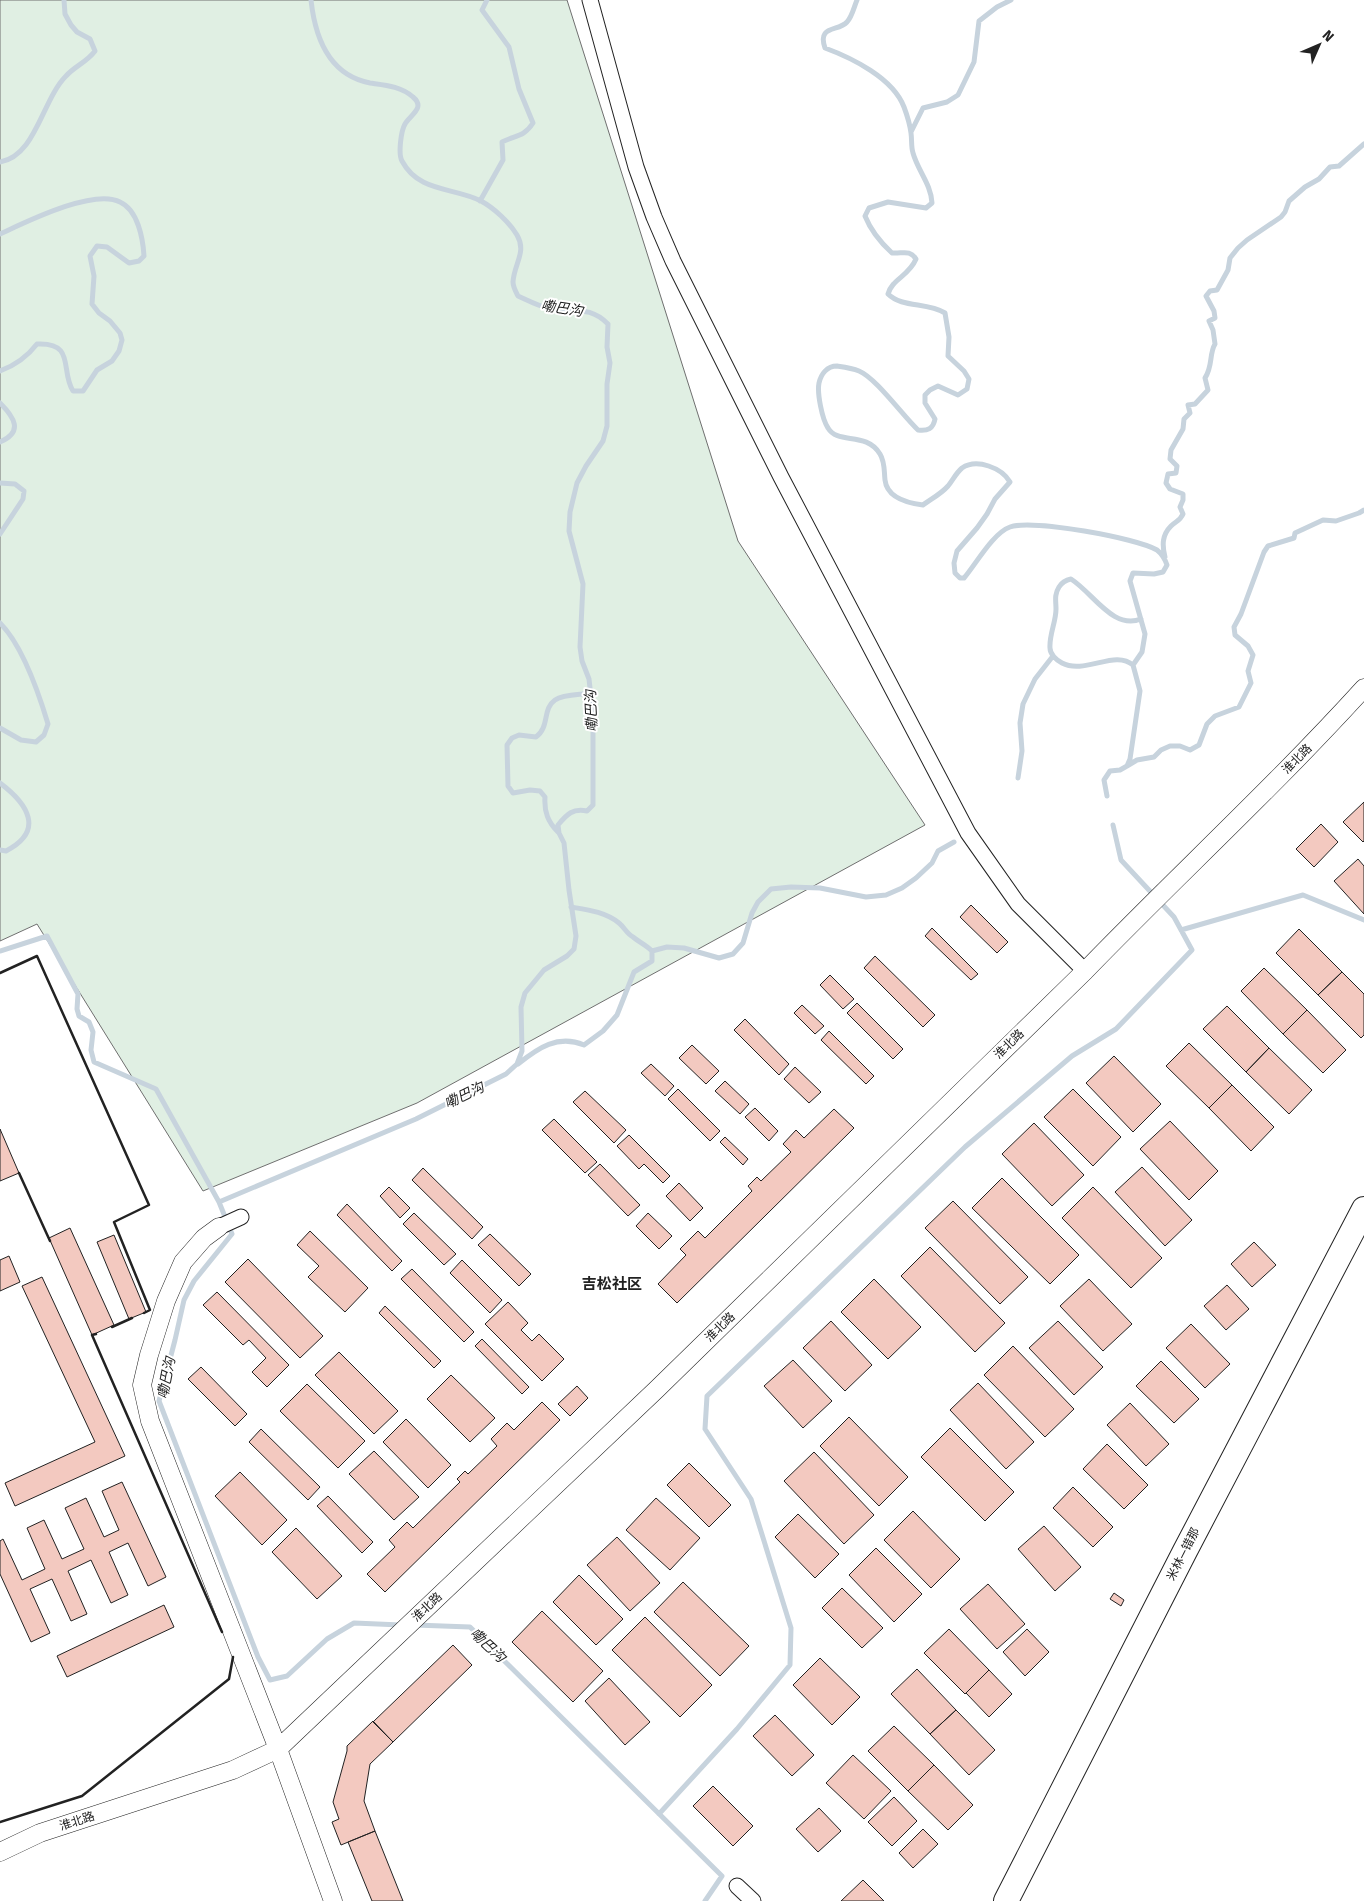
<svg xmlns="http://www.w3.org/2000/svg" width="1364" height="1901" font-family="'Fira Sans','Noto Sans SC',sans-serif">
<rect width="100%" height="100%" fill="#fff"/>
<!-- green -->
<path fill="#e0efe3" stroke="#6f6f6f" d="M0,0H567L738,541L925,825L417,1103L203,1191L37,924L0,941Z"/>
<g fill="none" stroke-linecap="round" stroke-linejoin="round">
<!-- stream -->
<path stroke="#c7d3dd" stroke-width="5" d="M857,0C854,7 852,17 847,22C838,32 817,25 825,48C852,58 893,78 904,107C907,115 910,125 911,133C912,140 911,147 913,153C918,171 931,184 932,203L926,208L888,202L869,208L865,216C871,231 880,242 892,253C902,254 910,249 916,259C909,276 892,279 888,294C902,308 927,302 945,313L949,337L948,356L964,371L969,379L967,389L958,395L938,386L930,390L925,395V403L935,419C933,429 928,431 918,430C903,416 876,378 859,371C852,368 844,367 837,366C827,366 821,374 819,383C817,393 822,419 828,428C838,445 866,431 880,454C885,462 884,471 885,480C887,498 907,503 923,505C931,499 941,494 948,486C953,480 956,473 962,468C977,458 1002,468 1010,482L995,499L987,514L977,528L957,551L954,563L955,573L960,578H964C976,564 993,533 1010,527C1032,519 1137,538 1157,550C1162,554 1165,559 1167,565L1163,572L1154,574L1133,573L1130,581L1145,634L1142,652L1133,665L1140,691L1130,759L1127,766L1120,770L1110,771L1104,780L1107,796
M911,132L923,108L947,102L958,95L974,62L979,21L997,7L1011,0
M0,162C36,156 42,100 66,76C75,66 87,62 95,51L90,39L77,32L71,25L65,14L64,0
M480,201L503,160L502,142C516,135 524,137 533,123L519,89L509,47L482,10L487,0
M0,234C26,222 94,188 120,202C138,210 143,239 144,256L139,261L129,263L107,247L97,246L90,256L94,276L92,304L99,313L110,321L120,333L122,340L119,351L112,361L97,370L83,391H73C60,371 76,342 37,344C27,357 16,365 0,371
M0,403C14,417 24,432 0,442
M0,483L15,484L24,491L23,499L0,534
M1165,557C1162,545 1162,535 1171,526C1176,521 1180,521 1183,514L1180,507L1183,500V494L1170,489L1166,483L1168,474L1176,473L1177,466L1170,459L1171,450L1183,429L1184,419L1190,413L1188,405L1195,404L1208,390L1205,378C1213,366 1209,354 1215,344L1213,330L1209,321L1215,318L1214,311L1206,296L1210,291L1217,290L1228,270L1230,258L1238,248L1247,240L1281,217L1285,212L1289,201L1305,187L1319,179L1330,167L1339,166L1364,144
M0,623C22,645 39,694 48,724L44,735L36,742L21,740L0,728
M1133,665C1115,649 1085,675 1062,663C1056,660 1050,654 1050,648C1049,635 1056,622 1056,609C1056,601 1054,595 1059,587C1062,582 1066,580 1071,579C1094,594 1113,630 1141,619
M1127,766L1137,760L1154,757L1161,750L1170,746H1180L1190,750L1199,745L1207,724L1215,716L1239,707L1251,683L1248,671L1253,655L1248,646L1235,635L1234,627L1241,614L1264,552L1268,546L1294,538L1295,533L1323,520L1336,521L1359,513L1364,510
M1018,778L1022,751L1020,723L1023,704L1035,679L1053,656
M0,783C28,804 45,831 6,851L0,850
M558,832C548,822 544,812 545,797L540,791L530,790L513,793L508,786L507,745L512,738L519,735L536,737C550,727 542,709 555,700C564,694 580,695 591,693
M1181,930L1303,895L1364,920
M0,951L47,936L78,994L77,1009L79,1016L89,1022L93,1032L91,1050L94,1062L156,1089L219,1202L232,1234L194,1281L184,1300L175,1340L159,1401L258,1657L270,1680L287,1676L327,1639L354,1623L401,1625
M652,951L667,947L684,948L719,958L733,954L743,943L752,913L758,902L771,889L791,887L820,888L866,897L886,895L902,888L916,878L932,863L938,851L954,842
M518,1064C538,1048 558,1034 584,1045L603,1031L617,1015L634,972L652,961V951C646,945 639,942 633,937C627,934 624,927 619,923C605,912 589,910 571,907
M219,1202L416,1119L506,1074L517,1064L522,1051L521,1007L525,993L544,970L567,956L574,949L576,936L569,890L564,843L559,833L558,825C567,814 573,808 587,811L593,805V715L589,679L582,661L580,647L583,584L569,531L570,512L577,483L586,466L603,441L607,426V384L610,363L607,347L608,324C588,304 573,314 548,308C538,306 527,300 518,296C516,292 513,287 513,282C514,264 527,252 517,235C509,222 494,208 481,201C454,187 419,193 402,161C398,154 401,131 405,124C410,115 426,108 413,97C401,86 384,85 370,83C329,75 315,37 311,0
M415,1625L470,1627L722,1876L705,1901
M659,1814L737,1729L790,1665L791,1628L751,1499L705,1429L707,1396L965,1147L1072,1056L1116,1029L1192,950L1174,917L1121,860L1113,825"/>
</g>
<!-- building -->
<path fill="#f3c9c0" stroke="#222" d="M1364,802V841L1363,842L1343,822Z
M1321,824L1338,842L1314,867L1296,849Z
M1358,859L1364,866V914L1334,881Z
M971,905L1008,942L997,953L960,917Z
M932,928L978,974L971,980L925,936Z
M1299,929L1342,972L1318,995L1276,953Z
M875,956L935,1015L923,1027L864,968Z
M1264,968L1307,1010L1283,1034L1241,991Z
M1342,972L1364,994V1035L1361,1038L1318,995Z
M830,975L854,999L843,1009L820,985Z
M857,1003L903,1049L893,1059L847,1013Z
M802,1005L824,1026L815,1034L794,1013Z
M1227,1006L1269,1048L1246,1072L1203,1029Z
M1307,1010L1346,1050L1323,1073L1283,1034Z
M745,1019L789,1064L779,1075L734,1030Z
M829,1031L874,1076L866,1084L821,1040Z
M1189,1043L1232,1085L1209,1108L1166,1066Z
M692,1045L719,1071L706,1084L679,1058Z
M1269,1048L1312,1090L1289,1114L1246,1072Z
M1114,1056L1161,1104L1133,1132L1086,1083Z
M651,1064L674,1086L665,1096L641,1073Z
M795,1067L821,1092L809,1103L784,1079Z
M725,1081L749,1104L740,1114L715,1091Z
M1232,1085L1274,1127L1251,1151L1209,1108Z
M678,1089L720,1131L710,1141L668,1099Z
M1073,1089L1121,1137L1093,1166L1044,1117Z
M585,1091L626,1130L614,1143L573,1102Z
M755,1108L778,1131L769,1141L745,1117Z
M834,1109L854,1128L677,1303L658,1284L686,1255L680,1249L698,1231L705,1238L752,1191L748,1186L757,1177L761,1181L791,1152L783,1144L796,1130L804,1138Z
M554,1119L597,1162L585,1173L542,1130Z
M1170,1121L1218,1171L1189,1200L1140,1149Z
M1034,1123L1084,1175L1052,1206L1002,1154Z
M0,1129L19,1173L0,1181Z
M629,1135L670,1176L663,1183L644,1164L639,1169L617,1146Z
M725,1137L748,1159L743,1165L720,1142Z
M600,1164L640,1205L628,1216L588,1175Z
M1142,1167L1192,1220L1165,1246L1115,1192Z
M423,1168L483,1227L472,1239L412,1180Z
M1002,1178L1079,1255L1050,1284L972,1208Z
M679,1183L703,1208L690,1221L666,1196Z
M389,1187L410,1208L400,1218L380,1196Z
M1093,1187L1162,1258L1131,1288L1062,1218Z
M953,1201L1028,1277L1000,1304L925,1228Z
M347,1204L402,1261L392,1271L337,1215Z
M414,1213L456,1254L444,1265L403,1224Z
M648,1213L672,1236L659,1249L636,1226Z
M70,1228L114,1325L92,1335L49,1238Z
M310,1231L368,1288L345,1312L308,1277L319,1266L297,1245Z
M490,1234L531,1274L519,1286L478,1245Z
M114,1235L146,1312L129,1319L97,1242Z
M1254,1242L1276,1265L1252,1287L1231,1264Z
M930,1247L1005,1323L975,1352L901,1276Z
M9,1256L20,1282L0,1291V1260Z
M248,1259L323,1336L300,1358L225,1282Z
M462,1260L502,1300L490,1313L450,1273Z
M412,1269L474,1332L464,1342L401,1279Z
M42,1277L125,1456L15,1506L5,1483L95,1442L22,1286Z
M874,1279L921,1327L888,1359L841,1312Z
M1089,1279L1132,1324L1103,1351L1060,1306Z
M1227,1285L1249,1309L1226,1330L1204,1306Z
M217,1292L289,1365L267,1387L252,1372L266,1358L249,1340L243,1345L203,1305Z
M508,1302L528,1323L521,1330L532,1341L539,1334L564,1359L542,1381L485,1324Z
M385,1306L441,1361L434,1368L379,1313Z
M831,1321L872,1365L845,1391L803,1348Z
M1058,1321L1103,1367L1074,1395L1029,1348Z
M1191,1324L1230,1364L1205,1388L1166,1348Z
M482,1339L529,1387L522,1394L475,1346Z
M1013,1346L1074,1409L1045,1437L984,1375Z
M339,1352L398,1411L374,1434L315,1375Z
M793,1360L832,1401L803,1428L764,1386Z
M1161,1361L1199,1399L1174,1423L1136,1386Z
M201,1367L247,1414L235,1426L188,1379Z
M451,1375L495,1418L470,1442L427,1399Z
M978,1383L1034,1442L1006,1469L950,1410Z
M307,1384L365,1441L338,1468L280,1411Z
M577,1386L588,1398L570,1416L558,1404Z
M542,1402L560,1420L385,1592L367,1574L395,1547L389,1540L407,1522L413,1528L460,1482L457,1479L465,1471L468,1474L497,1446L491,1439L507,1423L514,1430Z
M1130,1403L1169,1444L1146,1466L1107,1425Z
M849,1417L908,1477L879,1506L820,1446Z
M406,1419L451,1465L428,1488L383,1442Z
M950,1428L1014,1492L985,1521L921,1457Z
M261,1429L320,1487L308,1500L249,1442Z
M1107,1444L1148,1485L1124,1509L1083,1469Z
M374,1451L419,1497L394,1520L349,1474Z
M814,1452L874,1515L844,1544L784,1481Z
M689,1463L731,1505L709,1527L667,1485Z
M240,1472L287,1520L262,1545L215,1496Z
M122,1482L166,1577L148,1586L128,1543L109,1552L128,1595L111,1603L91,1560L68,1571L87,1614L71,1621L52,1579L30,1589L50,1633L31,1642L0,1574V1541L3,1539L22,1580L45,1569L27,1528L44,1520L62,1559L84,1549L65,1508L86,1498L104,1537L119,1530L102,1491Z
M1073,1487L1113,1527L1093,1547L1053,1508Z
M328,1496L373,1542L362,1553L317,1506Z
M656,1498L700,1538L670,1570L626,1530Z
M913,1511L960,1559L931,1588L884,1540Z
M798,1514L839,1554L815,1578L775,1537Z
M1044,1526L1081,1567L1055,1591L1018,1549Z
M296,1528L342,1576L317,1599L272,1552Z
M617,1537L660,1583L630,1611L587,1565Z
M876,1548L922,1594L894,1622L849,1575Z
M579,1575L623,1619L596,1645L553,1602Z
M683,1582L749,1646L720,1676L654,1612Z
M988,1584L1025,1624L997,1649L960,1609Z
M842,1588L883,1628L862,1648L822,1608Z
M1114,1593L1124,1600L1121,1606L1110,1599Z
M164,1605L174,1627L67,1677L57,1656Z
M542,1611L603,1671L573,1702L512,1642Z
M645,1617L712,1685L680,1717L612,1650Z
M949,1629L989,1670L965,1694L924,1653Z
M1027,1629L1049,1652L1025,1676L1003,1652Z
M453,1645L472,1665L393,1742L373,1722Z
M820,1658L860,1697L832,1725L793,1685Z
M917,1669L956,1710L930,1734L891,1694Z
M989,1670L1012,1694L989,1717L966,1693Z
M609,1678L650,1722L625,1745L585,1701Z
M956,1710L995,1750L969,1775L930,1734Z
M775,1715L814,1755L792,1776L753,1736Z
M373,1721L393,1742L370,1764L364,1801L375,1831L341,1845L332,1822L339,1819L333,1802L347,1751V1746Z
M894,1726L934,1765L908,1791L868,1751Z
M853,1755L891,1791L864,1819L826,1783Z
M934,1765L973,1805L948,1830L908,1791Z
M713,1786L753,1826L733,1846L693,1806Z
M894,1797L917,1821L892,1846L868,1822Z
M819,1808L841,1831L818,1852L796,1829Z
M923,1829L938,1844L913,1868L899,1853Z
M375,1831L403,1901H372L348,1842Z
M863,1880L884,1901H841Z"/>
<g fill="none" stroke-linecap="round" stroke-linejoin="round">
<defs>
<path id="minor" d="M590,0L636,167L654,217L673,261L781,477L968,833L1018,904L1085,971
M219,1227L241,1217
M737,1886L753,1901"/>
<path id="tertiary" d="M219,1227L204,1238L183,1262L166,1301L149,1355L142,1385L150,1421L278,1749L333,1901
M0,1852L40,1833L233,1770L278,1749L657,1389L1085,971C1177,876 1275,786 1364,688"/>
<path id="trunk" d="M1006,1901L1185,1551L1364,1209"/>
</defs>
<!-- minor casing -->
<use href="#minor" stroke="#222" stroke-width="17"/>
<!-- tertiary casing -->
<use href="#tertiary" stroke="#222" stroke-width="19"/>
<!-- trunk casing -->
<use href="#trunk" stroke="#222" stroke-width="26"/>
<!-- minor -->
<use href="#minor" stroke="#fff" stroke-width="15"/>
<!-- tertiary -->
<use href="#tertiary" stroke="#fff" stroke-width="18"/>
<!-- trunk -->
<use href="#trunk" stroke="#fff" stroke-width="24"/>
<!-- wall -->
<path stroke="#222" stroke-width="2.5" d="M0,973L37,956L149,1205L114,1222L150,1310L144,1313
M19,1173L50,1241
M112,1327L132,1318
M96,1334L92,1335L222,1632
M0,1822L82,1796L229,1679L233,1657"/>
</g>
<g text-anchor="middle" stroke-width="4" stroke-linejoin="round" paint-order="stroke">
<!-- street labels -->
<g font-size="12" fill="#222" stroke="#fff">
<text transform="translate(1297 759) rotate(-45)" y="4">淮北路</text>
<text transform="translate(1009 1044) rotate(-44)" y="4">淮北路</text>
<text transform="translate(720 1327) rotate(-44)" y="4">淮北路</text>
<text transform="translate(1183 1554) rotate(-63)" y="4">米林—错那</text>
<text transform="translate(427 1607) rotate(-43)" y="4">淮北路</text>
<text transform="translate(77 1821) rotate(-18)" y="4">淮北路</text>
</g>
<!-- water labels -->
<g font-size="14" font-style="italic" fill="#222" stroke="#fff">
<text transform="translate(562 308) rotate(9)" y="5">嘞巴沟</text>
<text transform="translate(591 711) rotate(-93)" y="5">嘞巴沟</text>
<text transform="translate(464 1095) rotate(-26)" y="5">嘞巴沟</text>
<text transform="translate(166 1378) rotate(-79)" y="5">嘞巴沟</text>
<text transform="translate(488 1645) rotate(43)" y="5">嘞巴沟</text>
</g>
<!-- quarter labels -->
<g font-size="15" font-weight="bold" fill="#222" stroke="#fff">
<text x="612" y="1289">吉松社区</text>
</g>
</g>
<!-- north arrow -->
<g transform="translate(1319 45) rotate(45)" stroke="#ffffff" stroke-width="4" paint-order="stroke">
<path d="M0-4L9 19L0 12L-9 19Z" fill="#222222"/>
<text y="-8" font-size="14" font-weight="bold" text-anchor="middle" fill="#222222">N</text>
</g>
</svg>
